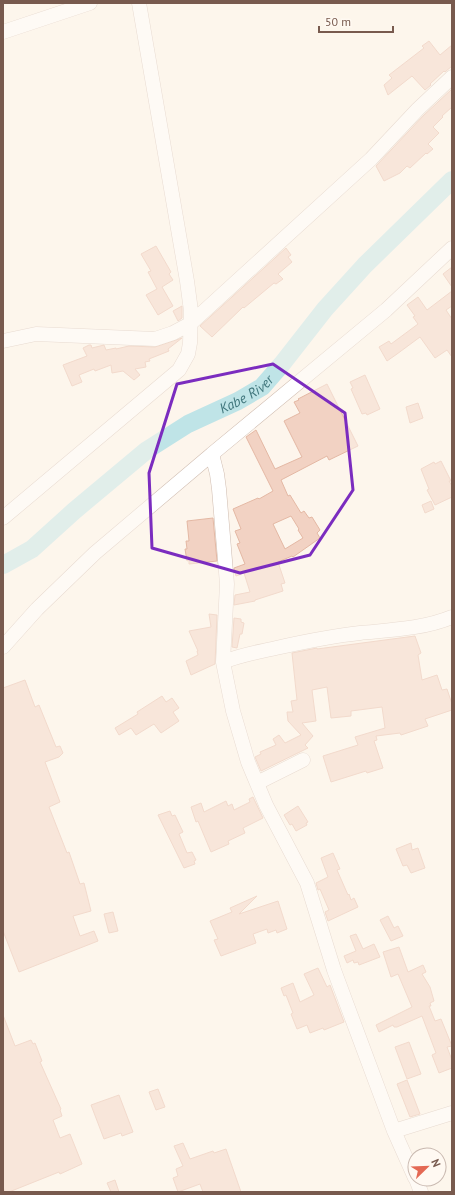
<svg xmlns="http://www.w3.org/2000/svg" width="455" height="1195" font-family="'PT Sans',sans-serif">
<rect width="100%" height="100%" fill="#fdf5ec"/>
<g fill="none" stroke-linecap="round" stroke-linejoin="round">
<!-- river -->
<path stroke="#bfe4e7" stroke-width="18" id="s1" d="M3,565L32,549L74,511L147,450L188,424L238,401L262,387L282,364L325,309L365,265L452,180"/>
</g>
<!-- building -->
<path fill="#f2d2c3" stroke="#e4b8a4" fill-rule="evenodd" d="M429,41L440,55L452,45V66L445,72L444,71L430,84L431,85L425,90L412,76L388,95L384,85L392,78L389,75L424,48L422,46Z
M452,89V107L442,116L443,117L433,127L439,133L428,144L433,149L427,154L426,153L410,168L407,166L400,173L384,181L376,166L424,115Z
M156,246L171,272L169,274L173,280L162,287L173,306L158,315L146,295L157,289L148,272L151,271L141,254Z
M286,248L291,255L288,257L292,262L278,274L283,279L276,284L274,283L244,308L243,307L212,337L200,326Z
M452,267V287L443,274Z
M452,291V306L446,310L452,319V357L447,350L435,358L420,337L397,354L387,361L379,347L389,341L391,344L418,324L413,317L415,316L407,305L418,297L427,310Z
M182,306V318L178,321L173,311Z
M182,338L168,349L169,351L149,359L150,361L145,362L146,367L135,369L140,375L134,380L123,371L112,373L111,365L95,371L94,369L79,375L82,382L72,386L63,365L87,356L83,348L89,345H91L92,348L104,345L106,350L116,348V349L129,346L155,347Z
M365,375L380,409L367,415L366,413L362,414L351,389L353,388L350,382Z
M327,384L358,446L329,460L327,456L281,480L288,496L290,495L301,513L304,511L309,518L312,517L320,530L317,533L320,538L293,557L292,556L278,562L285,583L281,584L283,591L255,600V601L234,605L235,595L250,592L244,573L236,576L235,573L234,568L245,564L237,544L240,543L235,531L241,529L233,509L258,498L259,499L273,491L246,437L256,430L275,469L302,457L284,421L300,413L294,402L299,400L298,399ZM291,516L299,529L298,530L303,538L285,549L273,524Z
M418,403L423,418L410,423L406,407Z
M441,461L451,481H449L452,486V497L435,505L427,490L429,489L421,469L434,462L435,464Z
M431,501L434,509L425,513L422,505Z
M213,518L217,561L189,564V560L187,561L185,549H187L186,541H189L187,521Z
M209,614L217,615L215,664L191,675L186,661L198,655L197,651H198L189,631L211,627Z
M234,618L241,619V622L244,623L242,634H240L237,648L232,647Z
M415,636L421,653L418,655L422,680L437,675L442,690L447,689L452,704V710L425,719L428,726L401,735L400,733L376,736L377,740L374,741L383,768L367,773L366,771L331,782L323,756L358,745L355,737L385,728L382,707L351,711V716L331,718L327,687L312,690L316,721L302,723L313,736L305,745L308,748L261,771L255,757L261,754L260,752L276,745L273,739L279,735L285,743L301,735L288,721L287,712H293L291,701L297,700L292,653L317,648V649Z
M25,680L35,707L39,705L56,747L60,746L63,753L59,757L45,762L60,802L49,807L67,853L69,852L80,884L84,883L91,911L73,916L80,936L94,931L98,941L19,972L3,931V688Z
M162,696L166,702L172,698L179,708L173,712L179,721L161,733L154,724L136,735L131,728L119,735L115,728L138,714L137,712Z
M253,797L263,818L243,828L245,833L228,841L229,844L211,852L198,821L196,822L191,807L201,803L204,812L226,801L228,806L232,804L234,810L250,802L249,799Z
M298,806L308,822L306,823L307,825L296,831L292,824L290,825L284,815Z
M170,811L172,816L175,815L183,832L179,834L187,853L192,852L196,860L194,861L195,864L184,868L158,815Z
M411,843L412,850L418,848L425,868L411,873L407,865L403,866L396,849Z
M333,853L340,869L337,870L348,895L349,894L351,900L354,898L358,907L328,921L325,912L329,910L320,889L318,890L316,883L328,877L321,858Z
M257,896L239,914L278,901L287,929L277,933L276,930L268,933L267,929L253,934L256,943L221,956L214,940L218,939L210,921L232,912L230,908Z
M113,912L118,931L109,933L104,914Z
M388,916L394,928L398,926L403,936L391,941L380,920Z
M356,934L363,949L374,944L380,957L359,965L358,962L354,963L353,960L347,963L344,956L356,951L350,936Z
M399,947L408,972L423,965L426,972L422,974L430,987L434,1001L430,1003L431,1006H429L435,1021L441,1019L452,1046L447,1047L452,1060V1068L439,1073L432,1055L436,1053L422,1016L397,1027H394L393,1025L379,1032L376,1025L412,1007L398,974L391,977L383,952Z
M318,968L327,987L330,985L344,1022L324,1030L323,1028L310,1033L307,1025L297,1029L291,1014L293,1013L286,995L284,996L281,988L293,983L300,1002L314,995L304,974Z
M3,1015L15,1046L31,1040L33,1044L35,1043L42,1061L40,1062L61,1109L60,1110L62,1116L53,1120L60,1138L70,1134L82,1164L60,1174L59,1172L9,1192H5L3,1187Z
M409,1042L421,1074L407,1079L395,1047Z
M407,1080L420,1114L410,1117L397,1084Z
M158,1089L165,1107L156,1110L149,1092Z
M119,1095L133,1132L122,1136L121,1133L104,1139L91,1105Z
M183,1143L190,1159L213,1151L214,1153L226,1149L241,1192H203L200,1184L178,1192L173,1178L178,1176L176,1169L183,1166L174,1146Z
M115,1180L119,1192H111L107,1183Z"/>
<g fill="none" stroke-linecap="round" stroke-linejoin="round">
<defs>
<path id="minor" d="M3,32L90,3
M3,341L36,334L155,339L173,333L190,324L371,159L418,109L452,77
M3,518L179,370L188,354L190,343L191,311L187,281L139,3
M3,647L37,609L95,553L212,454
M223,662C240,655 258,652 276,648C303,642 331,636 360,633C390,630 423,629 452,617
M257,783L303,760
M394,1131L452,1113
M415,1178L394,1131L347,1005L334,970L307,883L266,805L248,762L233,711L223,662L227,584L219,489L217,474L212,454L386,310L452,248
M416,1179L421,1192"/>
</defs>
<!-- minor casing -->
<use href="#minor" stroke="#cfbcb0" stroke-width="15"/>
<!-- minor -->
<use href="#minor" stroke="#fff" stroke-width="14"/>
</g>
<!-- marked area -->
<path d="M0 0H455V1195H0ZM273,364L345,413L353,490L310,555L240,573L152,548L149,473L177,384Z" fill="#fdf5ec" fill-opacity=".55" fill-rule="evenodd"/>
<path fill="none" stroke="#7b2cbf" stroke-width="3" stroke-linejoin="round" d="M273,364L345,413L353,490L310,555L240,573L152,548L149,473L177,384Z"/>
<g text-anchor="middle" stroke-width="3.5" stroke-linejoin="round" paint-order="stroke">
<!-- water labels -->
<g font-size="14" font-style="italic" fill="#41777d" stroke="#fff9f2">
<text dy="5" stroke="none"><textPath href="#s1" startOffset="299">Kabe River</textPath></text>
</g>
</g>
<!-- border -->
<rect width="455" height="1195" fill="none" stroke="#785a4e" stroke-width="8"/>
<!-- north arrow -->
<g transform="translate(427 1167) rotate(67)"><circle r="19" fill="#fff9f2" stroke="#c9b9b0"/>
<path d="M0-3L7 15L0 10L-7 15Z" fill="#e46954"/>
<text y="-6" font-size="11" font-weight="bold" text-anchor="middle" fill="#785a4e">N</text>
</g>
<!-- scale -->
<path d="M319 26v6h74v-6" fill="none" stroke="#785a4e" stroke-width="2"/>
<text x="325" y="26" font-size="12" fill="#785a4e" stroke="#fff9f2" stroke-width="3" paint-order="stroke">50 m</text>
</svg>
